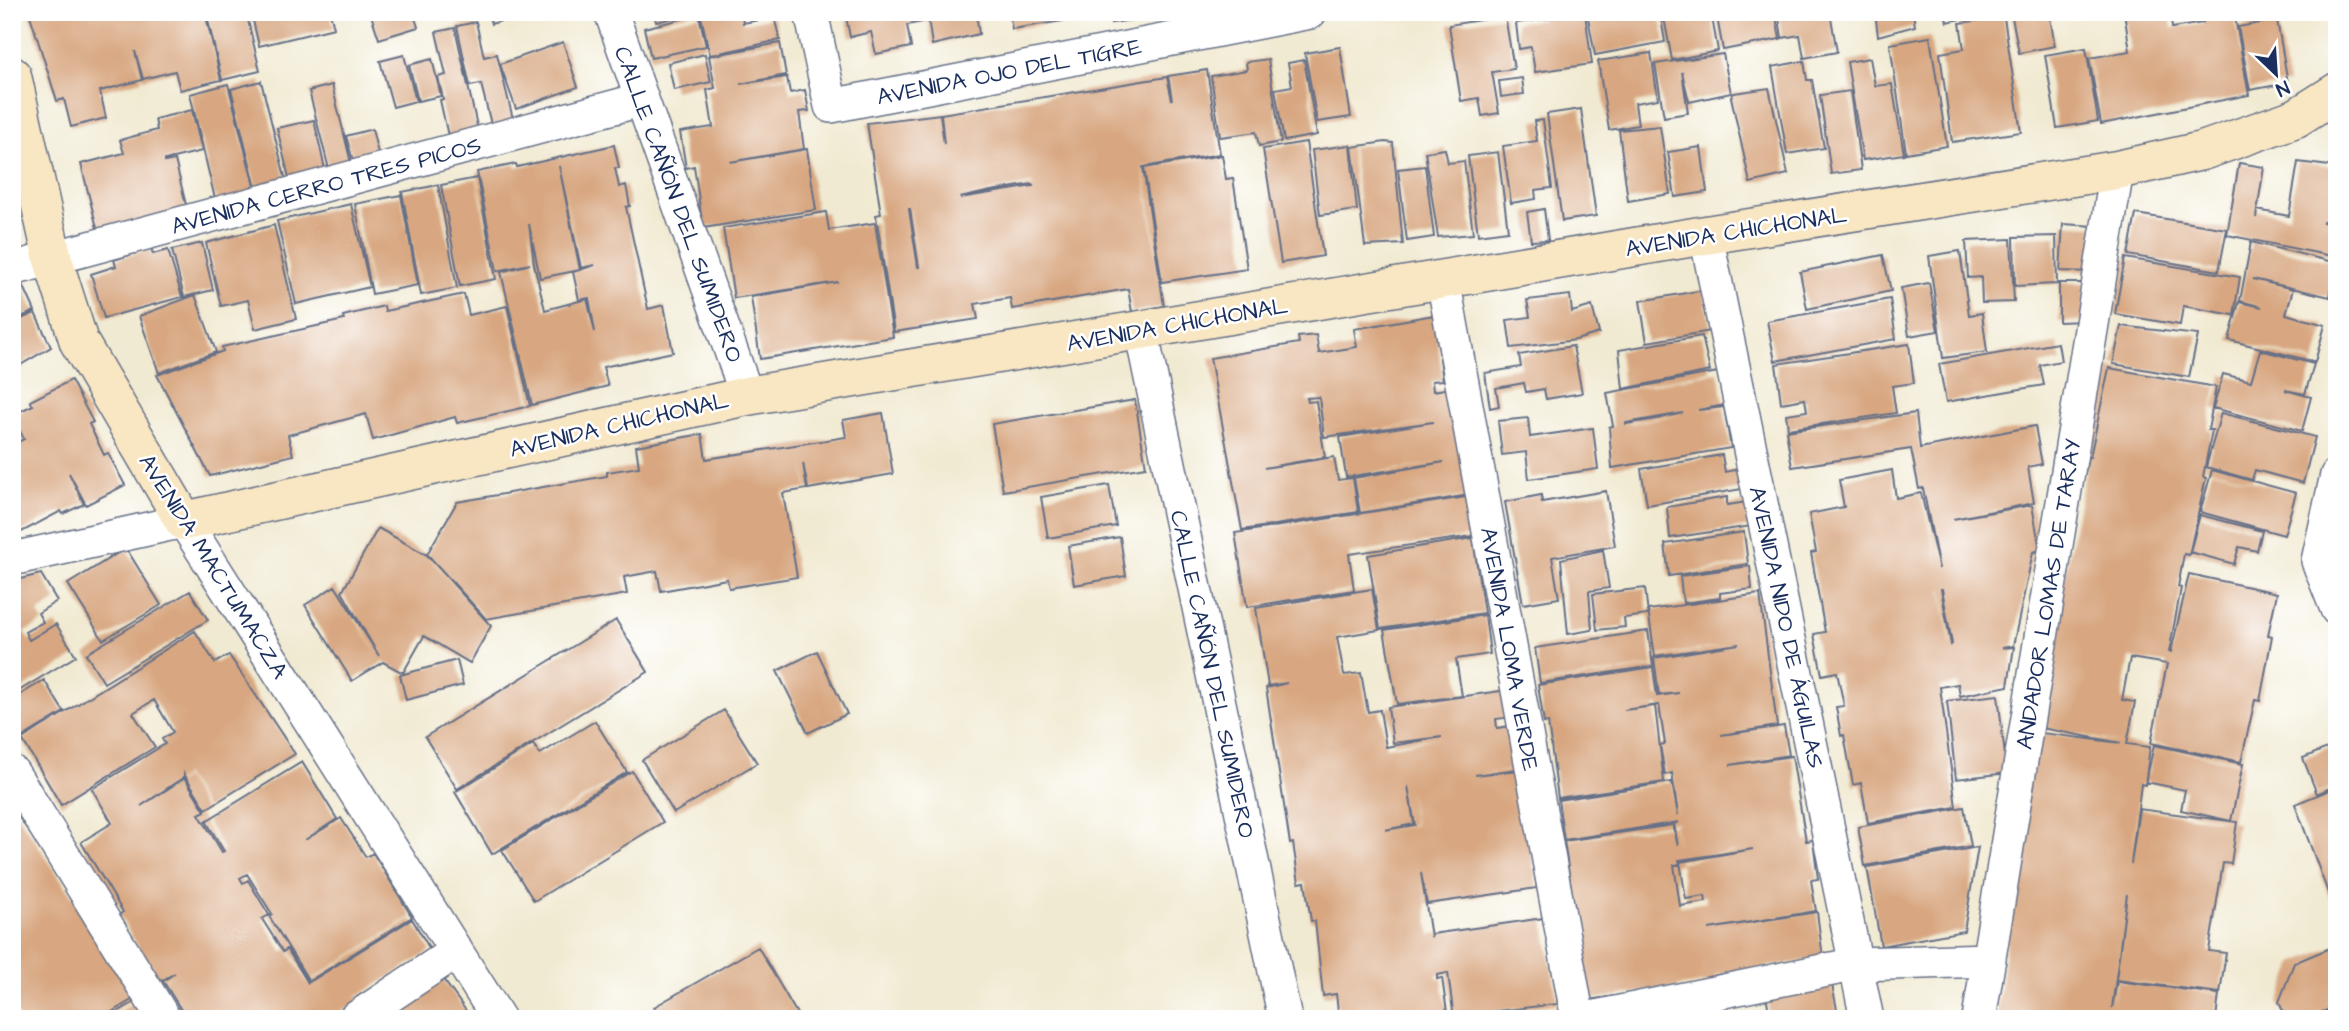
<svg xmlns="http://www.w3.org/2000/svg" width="2349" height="1031" font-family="'Architects Daughter',sans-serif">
<rect width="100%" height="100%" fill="#fff"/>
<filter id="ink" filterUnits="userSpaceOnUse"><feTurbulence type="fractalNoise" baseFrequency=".0143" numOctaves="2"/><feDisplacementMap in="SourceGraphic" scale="14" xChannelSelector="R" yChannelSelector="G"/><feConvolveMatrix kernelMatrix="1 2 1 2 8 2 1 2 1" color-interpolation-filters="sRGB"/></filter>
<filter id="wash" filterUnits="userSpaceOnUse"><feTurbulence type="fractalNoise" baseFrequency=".00686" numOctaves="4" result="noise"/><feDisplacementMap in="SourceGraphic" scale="28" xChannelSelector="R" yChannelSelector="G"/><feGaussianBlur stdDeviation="1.57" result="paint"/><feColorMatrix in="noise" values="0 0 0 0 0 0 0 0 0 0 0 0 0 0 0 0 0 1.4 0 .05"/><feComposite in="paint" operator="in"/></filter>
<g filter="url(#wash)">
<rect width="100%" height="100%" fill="#f1ead2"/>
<g id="blocks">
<!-- building -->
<path fill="#d8a781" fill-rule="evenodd" d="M29,12H205L221,80L180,90L175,71L143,79L135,51L142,80L100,91L106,118L71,127L64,99L57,101Z
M206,12H246L260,71L222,80Z
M251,12H330L334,28L259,46Z
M370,12H413L418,27L379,39Z
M488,12H528V13L491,24Z
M654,12H694V13L656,22Z
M700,12H741L743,23L774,17L780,40L710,55Z
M845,12H925L927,21L907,25L911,47L876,54L871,32L850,37Z
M927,12H976L979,34L932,45Z
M1009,12H1062L1063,21L1012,29Z
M1063,12H1097V15L1064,20Z
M1099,12H1159L1160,16L1111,23L1110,14L1099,16Z
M1587,12H1660L1665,42L1595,55Z
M1663,12H1711L1718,51L1672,60Z
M1716,12H1775L1780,39L1723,50Z
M1778,12H1830L1837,52L1804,58L1800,35L1782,38Z
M1875,12H1913L1915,26L1878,36Z
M1945,12H1974L1975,16L1947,22Z
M2011,12H2049L2055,46L2019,53Z
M2124,12H2170L2172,28L2203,23L2201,12H2234L2249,95L2101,124L2089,58L2130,51Z
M1585,13L1592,64L1535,72L1531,47L1519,49L1516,23Z
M699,15L706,46L651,58L644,28Z
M1505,16L1514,69L1492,72L1499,113L1482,116L1479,98L1461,101L1449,25Z
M2004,17L2021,132L1952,142L1940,53L1964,49L1960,23Z
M2277,20L2288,83L2250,90L2238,27Z
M476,22L484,57L497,54L515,127L493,132L481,84L470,86L457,26Z
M455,28L480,139L450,145L440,100L443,99L438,77L446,75L436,32Z
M1930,37L1947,146L1906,153L1890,44Z
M563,42L578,87L516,109L500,64Z
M780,43L786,75L740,84L787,77L790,93L805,90L809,111L799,112L804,149L730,162L807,149L816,210L703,228L694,166L686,168L680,132L713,127L707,90L715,88L709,56Z
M1340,47L1351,117L1317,122L1305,53Z
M2086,48L2098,121L2057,128L2045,55Z
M1651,53L1658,99L1635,103L1638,125L1609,130L1598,61Z
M705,54L711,82L674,90L668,63Z
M1723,54L1731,93L1689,102L1682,72L1688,113L1664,117L1655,64Z
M404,55L416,101L393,107L380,61Z
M1870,58L1875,86L1892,84L1904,154L1863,160L1847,62Z
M432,59L441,96L418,101L409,65Z
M1268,59L1281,142L1259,146L1256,132L1220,137L1211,76L1247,70L1246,62Z
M1304,60L1317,135L1284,141L1275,89L1292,86L1288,63Z
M1804,61L1807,80H1812L1824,148L1787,154L1772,67Z
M1207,70L1220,154L1143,167L1164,306L1132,312L1128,289L1012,309L1010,298L975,304L978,319L894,332L876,215L881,214L867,123L940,114L944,144L941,114L1167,77L1172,100L1168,76ZM1032,184L1033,186L960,198L991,191ZM909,209H910L919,267H918Z
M1522,78L1524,94L1501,97L1499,81Z
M261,81L286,181L256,188L231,89Z
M228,84L256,193L216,203L190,94Z
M332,85L352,167L330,173L309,91Z
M1769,88L1788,174L1750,183L1731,97L1734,93Z
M1850,91L1861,170L1831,174L1820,95Z
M1581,109L1596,216L1562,221L1547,114Z
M192,110L202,151L165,160V162L175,160L187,209L98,232L81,164L124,153L120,140L157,130L155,119Z
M314,120L326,174L290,182L277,128Z
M1543,120L1552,188L1535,190L1536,199L1511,203L1503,146L1537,141L1534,121Z
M1660,126L1670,194L1628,201L1619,130Z
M372,129L381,166L356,172L346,136Z
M1306,142L1323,256L1281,263L1263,149Z
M1385,142L1393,143L1403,244L1365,246L1352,147Z
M614,145L619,168H615L619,187L626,185L630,206L626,207L648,309L664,305L673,352L603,367L608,386L532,405L501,272L530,264L497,271L477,172L516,164L517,167ZM559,166L581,268L595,265L573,272L579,300L589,298L595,332L587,299L545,310L534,264L529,224L540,278L580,270Z
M1350,145L1357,210L1320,215L1312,150Z
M1701,147L1707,192L1675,197L1668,152Z
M1445,149L1448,163L1464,161L1473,234L1438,237L1425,152Z
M1498,152L1508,231L1478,235L1468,156Z
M1222,155L1226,179L1233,178L1247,269L1162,282L1144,168Z
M2298,162L2337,167V223L2322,222L2337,224V257L2227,235L2239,163L2264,167L2256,218L2257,210L2289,216Z
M1425,166L1434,237L1407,241L1398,169Z
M477,178L496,279L460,286L441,185Z
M438,185L457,288L421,295L402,192Z
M401,195L418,285L372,294L355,204Z
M351,204L370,287L296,304L277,221Z
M1544,209L1548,240L1531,241L1527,212Z
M826,212L829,230L875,223L893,337L760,359L751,297L838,282L734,298L723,228Z
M2136,214L2227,229L2219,271L2128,255Z
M2063,224L2094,226L2092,272L2060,271Z
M274,225L296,319L255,329L248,300L221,306L206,243Z
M2056,236L2057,284L2015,286L2014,237Z
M2011,239L2014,302L1982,303L1981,277L1968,278L1966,241Z
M2251,242L2337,263L2330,297L2253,279L2293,289L2286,314L2325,325L2315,362L2229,340L2239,302L2262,307L2240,301Z
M202,243L213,290L184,297L172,250Z
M151,248L153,254L168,250L182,297L104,318L91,274L116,266L114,260Z
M1960,251L1969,315L1982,313L1987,352L1943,358L1929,256Z
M1883,255L1891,291L1807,309L1800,272Z
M2125,258L2240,277L2234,315L2183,306L2180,325L2115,314Z
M16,269L35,311L12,321V270Z
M1929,283L1938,331L1909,336L1901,288Z
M2059,283H2084V321L2059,322Z
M1704,290L1711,331L1647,342L1640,301Z
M464,294L469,315L507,306L530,406L457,423L455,417L373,440L366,414L288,435L293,455L210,476L157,375L223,351L222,347L344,320L343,316L384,306L385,311Z
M195,295L216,352L159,373L139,316Z
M1570,295L1572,312L1592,306L1599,333L1576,340L1511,348L1507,320L1530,317L1527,300Z
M1890,299L1896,339L1775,361L1767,321Z
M35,313L51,347L12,370V323Z
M1434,315L1443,380L1432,381L1433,391L1451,388L1470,495L1360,513L1354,478L1444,462L1346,477L1340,437L1433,422L1324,437L1319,397L1307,398L1308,402L1316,401L1325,457L1264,468L1334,457L1338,480L1353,478L1358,512L1242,530L1210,358L1299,343L1298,337L1316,335L1319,353L1357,347L1354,329Z
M2121,326L2198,335L2189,377L2113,364Z
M1702,336L1710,371L1623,389L1619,350Z
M2058,343L2061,361L2040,365L2044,385L1946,402L1939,364Z
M1909,344L1914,383L1892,386L1896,413L1788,429L1786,414L1807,411L1805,399L1781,403L1776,364Z
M1573,346L1582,393L1546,399L1544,389L1526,392L1524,383L1496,388L1499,406L1490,408L1485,373L1521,367L1519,355Z
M2260,350L2314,364L2305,394L2285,390L2311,397L2302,431L2213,408L2223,374L2251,381Z
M2109,368L2216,387L2208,430H2212L2203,477L2206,478L2189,555L2184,554L2178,587L2181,588L2169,652H2171L2189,574L2277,593L2268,635L2272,636L2260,701L2255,700L2241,762L2151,743L2167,664L2130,658L2122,700L2135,702L2127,744L2150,747L2145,785L2141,784L2131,864L2139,809L2237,822L2231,864L2223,863L2209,951L2226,953L2220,993L2116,980L2127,894L2112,1008L2117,981L2219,994L2216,1019H1996L2034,732L2121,743L2036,727L2088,457H2090Z
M1718,372L1725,405L1698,410L1724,407L1731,448L1612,468L1609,427L1613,426L1607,393ZM1683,413L1657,419L1626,424V423Z
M71,380L93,422L89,424L104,455L108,453L125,485L86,505L69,473L84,504L63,514L61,511L16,535L12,527V445L24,439L12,415L33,405L30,401Z
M1135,400L1146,467L1003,491L992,424Z
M883,413L893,474L808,489L803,463L807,489L783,493L797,577L729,588L727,579L661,591L657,571L624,577L627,594L486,619L427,554L457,502L607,476V472L639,467L636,446L702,434L706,459L846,437L843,420Z
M1916,413L1920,448L2035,426L2042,464L2028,467L2034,503L1953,519L2032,505L2040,550L2033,552L2013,646L2002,648L2014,647L2008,686L1960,696L1958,684L1940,687L1956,807L1868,823L1861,783L1853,785L1844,735L1841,736L1836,707L1844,706L1837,672L1822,675L1814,634L1825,632L1811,553L1816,552L1809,514L1844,507L1839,480L1892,470L1896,498L1921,493L1939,569L1923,488L1919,489L1911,449L1792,467L1786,431ZM1941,589H1942L1952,644L1951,645Z
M2221,413L2315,437L2303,483L2255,470L2252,480L2206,467Z
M1528,418L1530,437L1593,428L1598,469L1529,479L1526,452L1502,455L1498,421Z
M1722,455L1725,472L1738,469L1742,489L1647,505L1641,469Z
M2212,470L2296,493L2284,535L2200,512Z
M1109,485L1116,526L1048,538L1041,497Z
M1606,491L1615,546L1552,557L1559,598L1523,604L1505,502L1541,495L1542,502Z
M1466,497L1473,536L1349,554L1354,590L1247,607L1235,533Z
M1727,497V505L1748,502L1752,526L1670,538L1667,507Z
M2200,515L2262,531L2257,551L2239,547L2234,564L2190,552Z
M378,528L427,555L491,626L470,663L424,636L403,673L383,662L352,681L305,605L335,586L379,656L342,592Z
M1744,532L1748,564L1669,576L1665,544Z
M1120,537L1126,576L1074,585L1068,546Z
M1473,538L1484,613L1380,629L1368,555Z
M126,548L161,605L103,640L68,584Z
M1603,550L1609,588L1589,591L1592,630L1568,634L1561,559Z
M1750,566L1752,589L1720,593V598L1683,603L1680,576Z
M41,574L57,601L38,613L43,622L25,632L29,640L56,624L76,656L12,695V581Z
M1645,588L1648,615L1624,618L1625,627L1597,630L1593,594Z
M1372,589L1379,630L1337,637L1344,675L1361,673L1368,712L1380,710L1386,747L1442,737L1393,743L1388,707L1508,690L1512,717L1496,719L1497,728L1511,726L1517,769L1475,775L1519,770L1537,888L1427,904L1421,873L1431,937L1432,934L1544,918L1558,1004L1488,1012L1489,1017L1476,1019H1454L1448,973L1437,975V979L1442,978L1448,1019H1339L1336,994L1323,996L1315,921H1311L1305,882L1299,883L1293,843L1290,844L1266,688L1287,683L1268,686L1256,608ZM1408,786L1415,825L1385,830L1414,824Z
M190,591L208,620L104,683L86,654Z
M1760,594L1777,726L1721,735L1784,726L1789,755L1730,765L1792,756L1806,841L1813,840L1818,879L1811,880L1816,911L1709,929L1817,912L1823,958L1716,975L1717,981L1588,1000L1564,841L1673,825L1678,846L1674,824L1679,822L1564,840L1558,800L1672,782L1678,815L1672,773L1665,775L1660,745L1665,744L1659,705L1624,710L1655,706L1664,782L1558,798L1548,722L1544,723L1538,685L1653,667L1657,696L1679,693L1659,695L1654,658L1739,644L1655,656L1648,610ZM1753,849L1680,862L1686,899L1705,896L1706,902L1680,906L1674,865L1680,864L1679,860Z
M1485,615L1490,654L1456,659L1462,696L1397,704L1384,630Z
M616,620L648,672L457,789L425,737Z
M195,631L215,663L229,655L295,754L206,809L184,774V777L141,806L185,778L205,811L199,814L222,852L224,851L206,821L302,762L337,819L305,840L341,818L366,857L373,853L412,917L309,981L269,916L272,914L247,874L240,878L243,883L248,880L269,915L262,919L283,952L287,949L308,983L412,919L431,951L357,997L360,1001L331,1019H181L179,1016L183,1013L163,981L175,973L159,982L119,915L123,912L81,842L112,823L92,789L165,744L162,739L173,732L154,700L133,713L155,747L61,805L22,739Z
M1648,631L1653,666L1540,683L1535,648Z
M817,651L847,714L808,733L777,671Z
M457,660L463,685L406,700L400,675Z
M44,680L64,712L16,741L12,735V700Z
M1998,695L2007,773L1956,779L1947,701Z
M724,710L757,763L674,813L642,760Z
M595,721L627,772L492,854L455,792L533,744L540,754Z
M2337,744V785L2317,794L2303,758Z
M2154,745L2243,764L2231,821L2181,810L2185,790L2146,782Z
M632,771L663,822L534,901L502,850Z
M2337,787V917L2295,804Z
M12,807L140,995L100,1019H20L12,1006Z
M1964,807L1971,846L1865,866L1858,827Z
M1978,847L1964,931L1881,946L1867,867Z
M2337,945V1006L2305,1019H2286L2279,1002L2294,963Z
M758,947L800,1019H661L654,1007Z
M443,979L472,1019H383Z
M1831,980L1839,1019H1770L1766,994Z
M138,1000L149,1019H106Z
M2337,1007V1019H2308Z"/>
</g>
</g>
<g filter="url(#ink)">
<use href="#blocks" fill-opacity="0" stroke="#667087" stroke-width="2"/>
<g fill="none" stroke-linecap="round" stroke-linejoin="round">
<defs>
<path id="street" d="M611,12L747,396
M811,12L831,106L1310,12
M1706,235L1867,1019
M12,269L640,100
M1443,279L1578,1019
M1141,330L1285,1019
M2337,475L2318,561L2337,609
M12,559L184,521L499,1019
M12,772L164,1019
M355,1019L455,952
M1586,1019L1857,964L1989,960
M1979,1019L2117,170"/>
<path id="secondary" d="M12,76L53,260L79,342L184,521L747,396L1706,235L2117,170L2202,151L2296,118L2337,92"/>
</defs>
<!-- street casing -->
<use href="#street" stroke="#667087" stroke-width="36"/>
<!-- secondary casing -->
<use href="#secondary" stroke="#667087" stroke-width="41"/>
<!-- street -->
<use href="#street" stroke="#fff" stroke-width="33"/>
<!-- secondary -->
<use href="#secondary" stroke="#f9e7c3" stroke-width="38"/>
</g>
</g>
<g text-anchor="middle" stroke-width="5" stroke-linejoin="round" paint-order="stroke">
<!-- street labels -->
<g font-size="23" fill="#1b2f5e" stroke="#fff">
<text transform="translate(1009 71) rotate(-11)" y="8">AVENIDA OJO DEL TIGRE</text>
<text transform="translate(326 185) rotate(-15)" y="8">AVENIDA CERRO TRES PICOS</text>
<text transform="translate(679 204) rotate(70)" y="8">CALLE CAÑÓN DEL SUMIDERO</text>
<text transform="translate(1736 231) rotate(-9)" y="8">AVENIDA CHICHONAL</text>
<text transform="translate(1177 324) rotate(-10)" y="8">AVENIDA CHICHONAL</text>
<text transform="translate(619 424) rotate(-13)" y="8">AVENIDA CHICHONAL</text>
<text transform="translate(214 566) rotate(58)" y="8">AVENIDA MACTUMACZA</text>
<text transform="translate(2048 594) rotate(-81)" y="8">ANDADOR LOMAS DE TARAY</text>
<text transform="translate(1787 627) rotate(78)" y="8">AVENIDA NIDO DE ÁGUILAS</text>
<text transform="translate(1510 649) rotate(80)" y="8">AVENIDA LOMA VERDE</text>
<text transform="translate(1213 674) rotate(78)" y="8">CALLE CAÑÓN DEL SUMIDERO</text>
</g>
</g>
<!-- margin -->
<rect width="2349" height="1031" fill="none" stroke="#fff" stroke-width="42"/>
<!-- north arrow -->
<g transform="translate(2276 74) rotate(155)" stroke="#ffffff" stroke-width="5" paint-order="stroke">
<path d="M0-5L12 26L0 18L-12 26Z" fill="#1b2f5e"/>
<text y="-10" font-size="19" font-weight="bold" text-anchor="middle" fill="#1b2f5e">N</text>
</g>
</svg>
